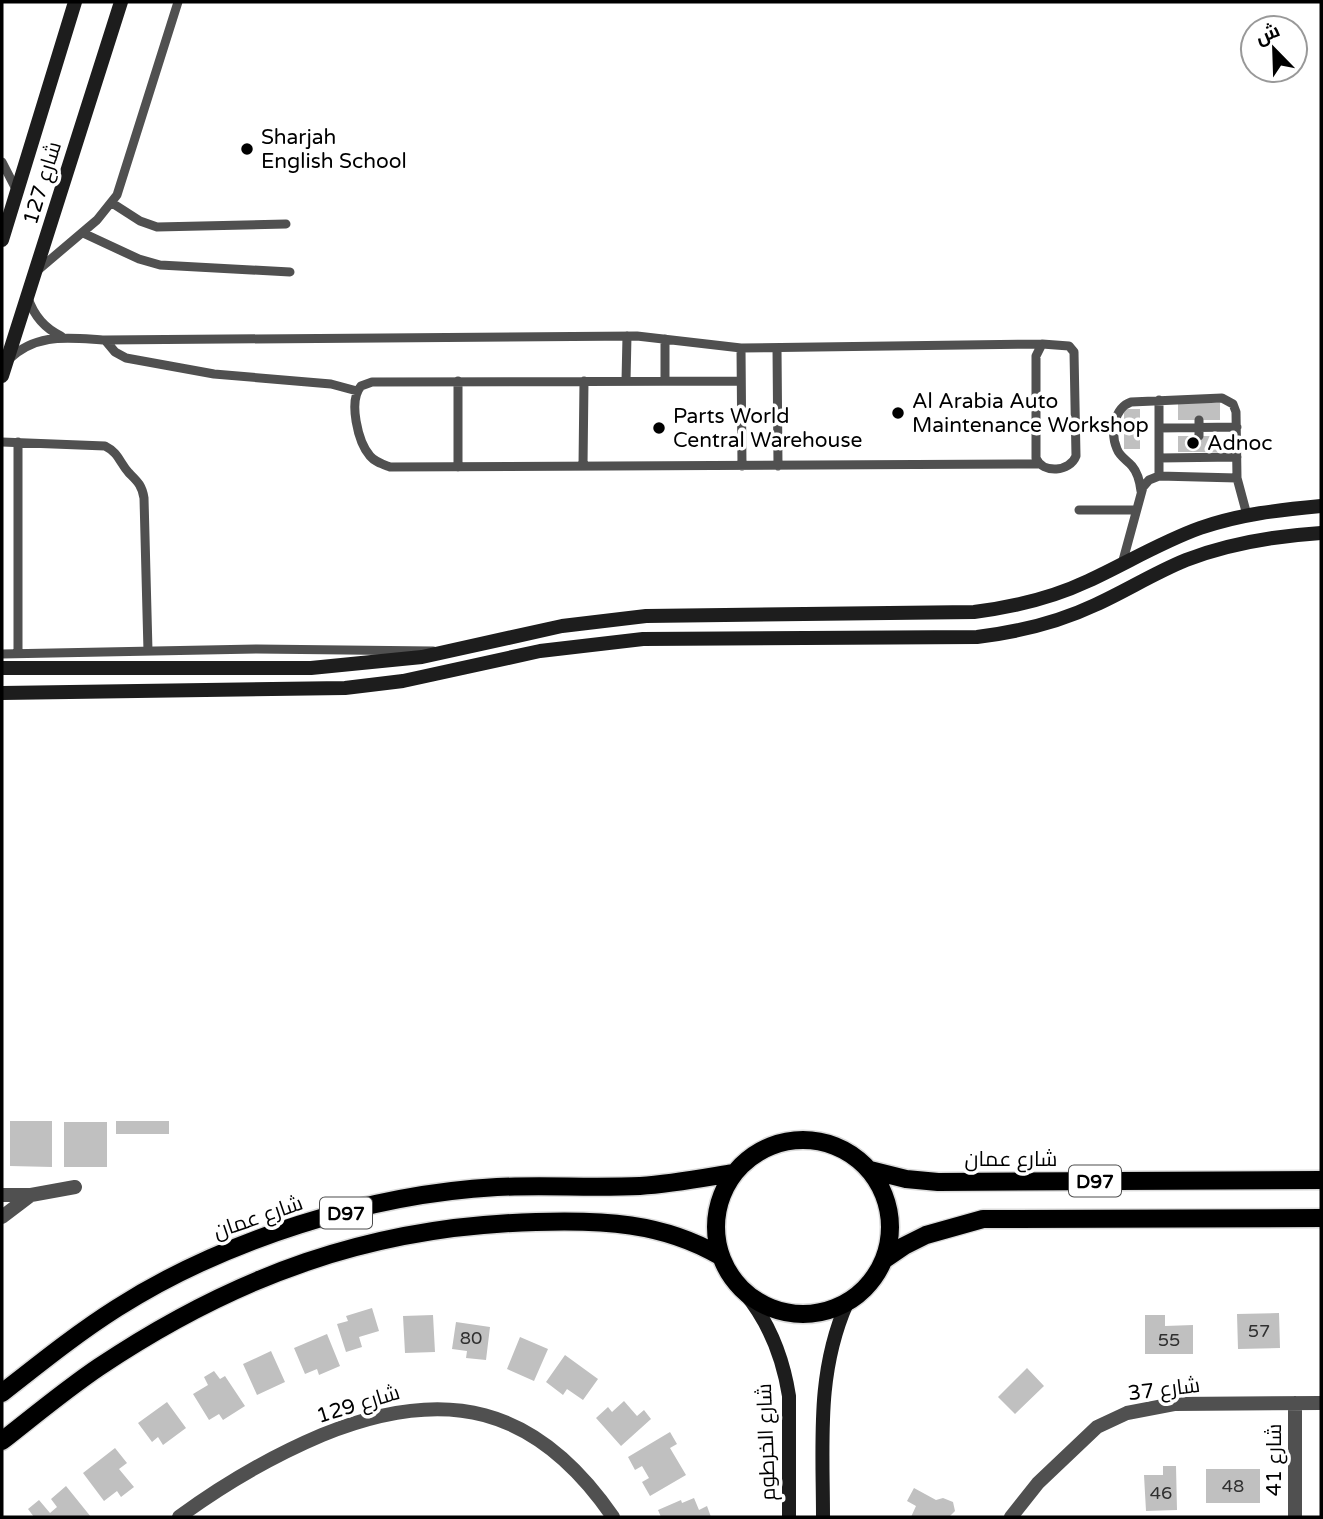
<svg xmlns="http://www.w3.org/2000/svg" width="1323" height="1519" font-family="'Varela Round',Cairo,sans-serif">
<rect width="100%" height="100%" fill="#fff"/>
<!-- building -->
<path fill="#c0c0c0" d="M1178,403H1220V420H1178Z
M1124,409H1140V449H1124Z
M1178,436H1220V452H1178Z
M10,1121H52V1167L10,1166Z
M116,1121H169V1134H116Z
M64,1122H107V1167H64Z
M372,1308L379,1331L359,1337L362,1347L346,1352L337,1324L348,1321L346,1316Z
M1279,1313L1280,1348L1238,1349L1237,1314Z
M433,1315L435,1352L405,1353L403,1316Z
M1145,1315H1165V1326L1193,1325V1354H1145Z
M456,1322L490,1327L486,1360L466,1358L467,1351L452,1349Z
M327,1334L340,1366L319,1375L317,1369L305,1374L294,1348Z
M520,1337L548,1349L534,1381L507,1369Z
M271,1351L285,1382L257,1395L243,1364Z
M565,1355L598,1379L583,1400L567,1389L563,1395L546,1382Z
M1027,1368L1044,1386L1015,1414L998,1397Z
M214,1371L220,1379L225,1376L245,1406L223,1420L219,1414L209,1420L193,1394L208,1385L204,1377Z
M624,1401L637,1416L644,1410L651,1419L621,1446L596,1418L608,1407L612,1412Z
M167,1402L186,1428L163,1445L158,1437L152,1442L138,1423Z
M670,1432L677,1444L670,1448L686,1475L650,1496L642,1482L649,1478L642,1466L635,1470L628,1457Z
M115,1448L127,1463L119,1469L134,1487L121,1497L117,1491L104,1501L83,1473Z
M1163,1466H1176L1177,1510L1146,1511L1144,1475H1163Z
M1206,1469H1260V1503H1206Z
M66,1486L91,1517H34L28,1509L39,1500L50,1513L57,1507L51,1499Z
M914,1488L936,1500L943,1498L953,1502L955,1511L949,1517H911L916,1506L907,1501Z
M694,1498L699,1510L707,1506L711,1517H661L658,1510L681,1500L682,1503Z"/>
<g fill="none" stroke-linecap="round" stroke-linejoin="round">
<defs>
<path id="primary" d="M716 1227a87 87 0 1 1 174 0a87 87 0 1 1-174 0Z
M870,1170L906,1179L938,1182L1321,1180
M885,1259L904,1246L926,1235L983,1219L1321,1218
M2,1393C39,1364 76,1334 117,1308C224,1240 369,1194 497,1187C544,1185 592,1188 640,1186C672,1184 703,1178 734,1173
M2,1441C34,1416 65,1390 99,1367C235,1276 371,1226 536,1222C601,1220 662,1222 720,1256"/>
</defs>
<!-- primary casing -->
<use href="#primary" stroke="#dbdbdb" stroke-width="21"/>
<!-- lane -->
<path stroke="#505050" stroke-width="9" d="M2,162L17,191
M112,203L140,221L157,227L286,224
M83,233L139,259L160,265L290,272
M38,270L97,220L117,195L178,2
M28,298C34,316 44,328 61,336
M105,340L115,352L126,358L214,374L331,384L357,391
M1042,344L1069,346L1074,352L1076,456C1070,472 1043,474 1036,458V356Z
M741,348L742,466
M777,348L778,466
M8,360C37,332 69,338 105,340L637,336L741,348L1042,344
M626,381L627,336
M665,381V339
M741,381L372,382L361,386C348,401 358,442 370,456C375,462 382,464 390,467L1039,464
M1199,420V436
M1159,428L1237,427
M2,442L105,446C119,453 119,462 129,473C137,481 142,485 144,498L148,651
M1159,458L1237,457
M583,466L584,381
M458,467V381
M1159,476V400
M1141,491C1140,482 1138,473 1132,466C1127,460 1120,457 1117,449C1110,433 1114,408 1131,402L1222,398L1233,404L1236,412L1237,478L1247,515
M1079,510H1136
M1122,564L1143,487L1149,480L1159,476L1237,478
M18,653V442
M2,654L257,649L433,651"/>
<!-- street -->
<path stroke="#505050" stroke-width="14" d="M2,1195H31L75,1187
M2,1217L31,1195
M1295,1403V1517
M179,1517C224,1484 270,1457 322,1435C445,1385 536,1405 613,1517
M1011,1517L1038,1483L1097,1427L1127,1413L1174,1404L1321,1403"/>
<!-- secondary -->
<path stroke="#1d1d1d" stroke-width="14" d="M2,240L75,2
M2,376L121,2
M2,668H311L422,657L562,626L646,616L974,612C1014,607 1052,598 1088,581C1125,564 1161,542 1200,528C1240,514 1279,510 1321,506
M2,693L345,688L403,681L540,651L643,639L977,637C1018,632 1057,623 1095,605C1126,591 1154,573 1186,560C1230,543 1275,536 1321,533
M744,1292C770,1323 783,1358 789,1396V1517
M823,1517C823,1443 816,1373 847,1303"/>
<!-- primary -->
<use href="#primary" stroke="#000" stroke-width="18"/>
</g>
<!-- markers -->
<g fill="#000" stroke="#fff" stroke-width="2.5">
<circle cx="247" cy="149" r="7"/>
<circle cx="898" cy="413" r="7"/>
<circle cx="659" cy="428" r="7"/>
<circle cx="1193" cy="443" r="7"/>
</g>
<g text-anchor="middle" stroke-width="7" stroke-linejoin="round" paint-order="stroke">
<!-- number labels -->
<g font-size="18" fill="#303030">
<text x="1259" y="1337">57</text>
<text x="471" y="1344">80</text>
<text x="1169" y="1346">55</text>
<text x="1233" y="1492">48</text>
<text x="1161" y="1499">46</text>
</g>
<!-- shield labels -->
<g fill="#fff" stroke="#4c4c4c" stroke-width="2">
<rect x="1069" y="1165.5" width="52" height="31" rx="5"/>
<rect x="320" y="1197.5" width="52" height="31" rx="5"/>
</g>
<g font-size="19" font-weight="bold" fill="#000">
<text x="1095" y="1188">D97</text>
<text x="346" y="1220">D97</text>
</g>
<!-- poi labels -->
<g font-size="21" fill="#000" stroke="#fff" text-anchor="start">
<text x="261" y="144">Sharjah<tspan x="261" dy="24">English School</tspan></text>
<text x="912" y="408">Al Arabia Auto<tspan x="912" dy="24">Maintenance Workshop</tspan></text>
<text x="673" y="423">Parts World<tspan x="673" dy="24">Central Warehouse</tspan></text>
<text x="1207" y="450">Adnoc</text>
</g>
<!-- street labels -->
<g font-size="21" fill="#000" stroke="#fff">
<text transform="translate(42 183) rotate(-73)" y="7">شارع 127</text>
<text x="1011" y="1166">شارع عمان</text>
<text transform="translate(258 1217) rotate(-19)" y="7">شارع عمان</text>
<text transform="translate(1164 1389) rotate(-7)" y="7">شارع 37</text>
<text transform="translate(358 1404) rotate(-17)" y="7">شارع 129</text>
<text transform="translate(766 1442) rotate(-92)" y="7">شارع الخرطوم</text>
<text transform="translate(1274 1460) rotate(-90)" y="7">شارع 41</text>
</g>
</g>
<!-- border -->
<rect width="1323" height="1519" fill="none" stroke="#000000" stroke-width="7"/>
<!-- north arrow -->
<g transform="translate(1274 49) rotate(337)"><circle r="33" fill="#ffffff" stroke="#999999" stroke-width="2"/>
<path d="M0-5L12 26L0 18L-12 26Z" fill="#000000"/>
<text y="-10" font-size="19" font-weight="bold" text-anchor="middle" fill="#000000">ش</text>
</g>
</svg>
